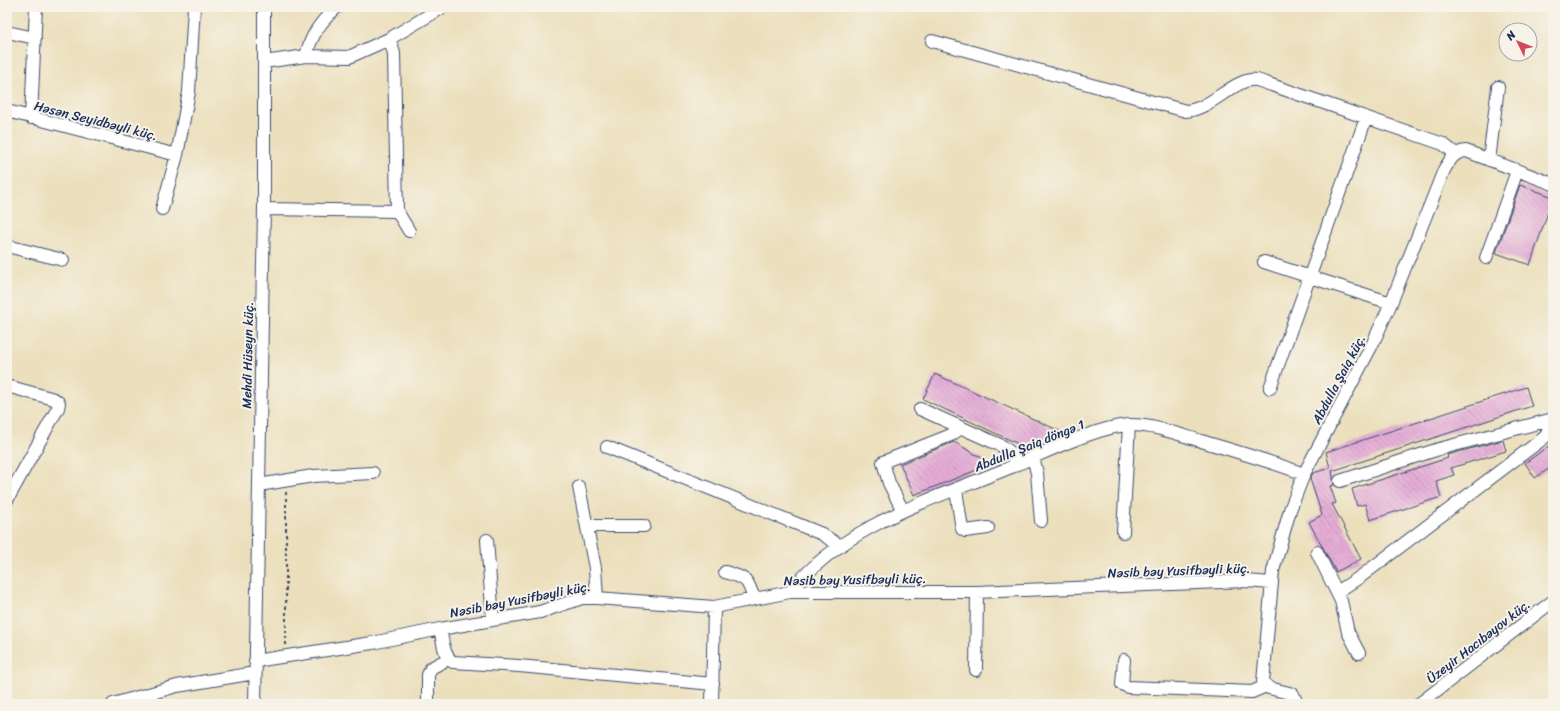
<svg xmlns="http://www.w3.org/2000/svg" width="1560" height="711" font-family="Sriracha,sans-serif">
<defs>
<pattern id="building-back-hatch" width="6" height="6" patternUnits="userSpaceOnUse"><rect width="6" height="6" fill="#e5add7"/><path d="M-1 5l2 2M0 0l6 6M5-1l2 2" fill="none" stroke="#b98db2"/></pattern>
</defs>
<rect width="100%" height="100%" fill="#f7f3e8"/>
<filter id="ink" filterUnits="userSpaceOnUse"><feTurbulence type="fractalNoise" baseFrequency=".025" numOctaves="2"/><feDisplacementMap in="SourceGraphic" scale="8" xChannelSelector="R" yChannelSelector="G"/><feConvolveMatrix kernelMatrix="1 2 1 2 8 2 1 2 1" color-interpolation-filters="sRGB"/></filter>
<filter id="wash" filterUnits="userSpaceOnUse"><feTurbulence type="fractalNoise" baseFrequency=".012" numOctaves="4" result="noise"/><feDisplacementMap in="SourceGraphic" scale="16" xChannelSelector="R" yChannelSelector="G"/><feGaussianBlur stdDeviation="0.9" result="paint"/><feColorMatrix in="noise" values="0 0 0 0 0 0 0 0 0 0 0 0 0 0 0 0 0 1.4 0 .05"/><feComposite in="paint" operator="in"/></filter>
<g filter="url(#wash)">
<rect width="100%" height="100%" fill="#ebdfbc"/>
<g id="blocks">
<!-- building -->
<path fill="url(#building-back-hatch)" d="M1520,185L1553,197L1530,265L1496,253Z
M935,374L1064,433L1031,450L923,399Z
M1526,387L1532,406L1332,471L1334,485L1330,486L1336,503L1332,504L1361,559L1336,572L1309,522L1322,515L1310,479L1313,473L1330,468L1326,452Z
M1503,440L1506,451L1451,468L1454,475L1436,481L1441,497L1370,520L1365,504L1357,506L1352,489L1448,458L1447,455Z
M954,442L992,464L914,495L900,464Z
M1553,443V466L1535,478L1525,463Z"/>
</g>
</g>
<g filter="url(#ink)">
<use href="#blocks" fill-opacity="0" stroke="#3a496c" stroke-width="1"/>
<g fill="none" stroke-linecap="round" stroke-linejoin="round">
<defs>
<path id="minor" d="M7,32L35,38
M389,39L394,53L397,211L409,231
M932,41L1186,111C1212,109 1235,77 1257,80L1443,144L1456,154
M306,56C311,35 321,21 337,7
M264,62L306,56L349,57L389,39L443,7
M7,111L177,155
M31,118L36,7
M1489,160L1498,87
M162,209L177,155L189,92L194,7
M264,209L397,211
M7,246L63,260
M1486,258L1517,171
M1264,262L1391,303
M7,386L54,399L59,403L58,408L7,500
M1270,388L1366,118
M920,409L1002,446L1010,452L1017,464
M607,447L822,534L840,546
M1033,457L1037,473L1041,521
M1340,481L1439,449L1553,419
M259,485L313,476L373,473
M579,487L595,568L597,598
M956,490L962,529L965,531L988,528
M903,511L889,483L883,462L951,435L961,428
M588,526H644
M1123,532L1129,425
M487,540L493,620
M1317,552L1341,601L1348,632L1359,653
M725,572C746,579 747,577 754,599
M790,592C845,523 938,498 1016,465C1045,452 1100,426 1130,425C1154,425 1178,434 1201,441C1235,451 1270,461 1304,474
M1337,592L1360,577L1545,437L1553,420
M440,629C443,640 443,656 453,662L519,666L713,684
M1124,660L1122,684L1128,687L1252,692L1266,686
M255,661L372,643L440,629L540,612L582,598H597L714,607L790,592H977L1246,581L1271,583
M976,670L977,592
M113,704L177,686L255,673
M255,704L264,209V7
M428,704V675L431,668L448,659
M712,704L714,607
M1297,704L1293,694L1269,688L1263,682L1273,571L1290,510L1304,474L1373,343L1391,303L1444,170C1450,160 1454,152 1466,151L1553,184
M1419,704L1553,601"/>
</defs>
<!-- minor casing -->
<use href="#minor" stroke="#3a496c" stroke-width="14"/>
<!-- path -->
<path stroke="#3a496c" stroke-width="2" stroke-dasharray="3 3" stroke-linecap="butt" d="M286,492V645"/>
<!-- minor -->
<use href="#minor" stroke="#fff" stroke-width="12"/>
</g>
</g>
<g text-anchor="middle" stroke-width="4" stroke-linejoin="round" paint-order="stroke">
<!-- street labels -->
<g font-size="13" fill="#1b2f5e" stroke="#f7f3e8">
<text transform="translate(96 120) rotate(14)" y="5">Həsən Seyidbəyli küç.</text>
<text transform="translate(247 355) rotate(-89)" y="5">Mehdi Hüseyn küç.</text>
<text transform="translate(1338 379) rotate(-62)" y="5">Abdulla Şaiq küç.</text>
<text transform="translate(1029 445) rotate(-22)" y="5">Abdulla Şaiq döngə 1</text>
<text transform="translate(1179 570) rotate(-2)" y="5">Nəsib bəy Yusifbəyli küç.</text>
<text transform="translate(855 579) rotate(-1)" y="5">Nəsib bəy Yusifbəyli küç.</text>
<text transform="translate(520 599) rotate(-11)" y="5">Nəsib bəy Yusifbəyli küç.</text>
<text transform="translate(1478 641) rotate(-38)" y="5">Üzeyir Hacıbəyov küç.</text>
</g>
</g>
<!-- margin -->
<rect width="1560" height="711" fill="none" stroke="#f7f3e8" stroke-width="24"/>
<!-- north arrow -->
<g transform="translate(1518 42) rotate(313)"><circle r="19" fill="#f7f3e8" stroke="#9fa5b1"/>
<path d="M0-3L7 15L0 10L-7 15Z" fill="#d1495b"/>
<text y="-6" font-size="11" font-weight="bold" text-anchor="middle" fill="#1b2f5e">N</text>
</g>
</svg>
